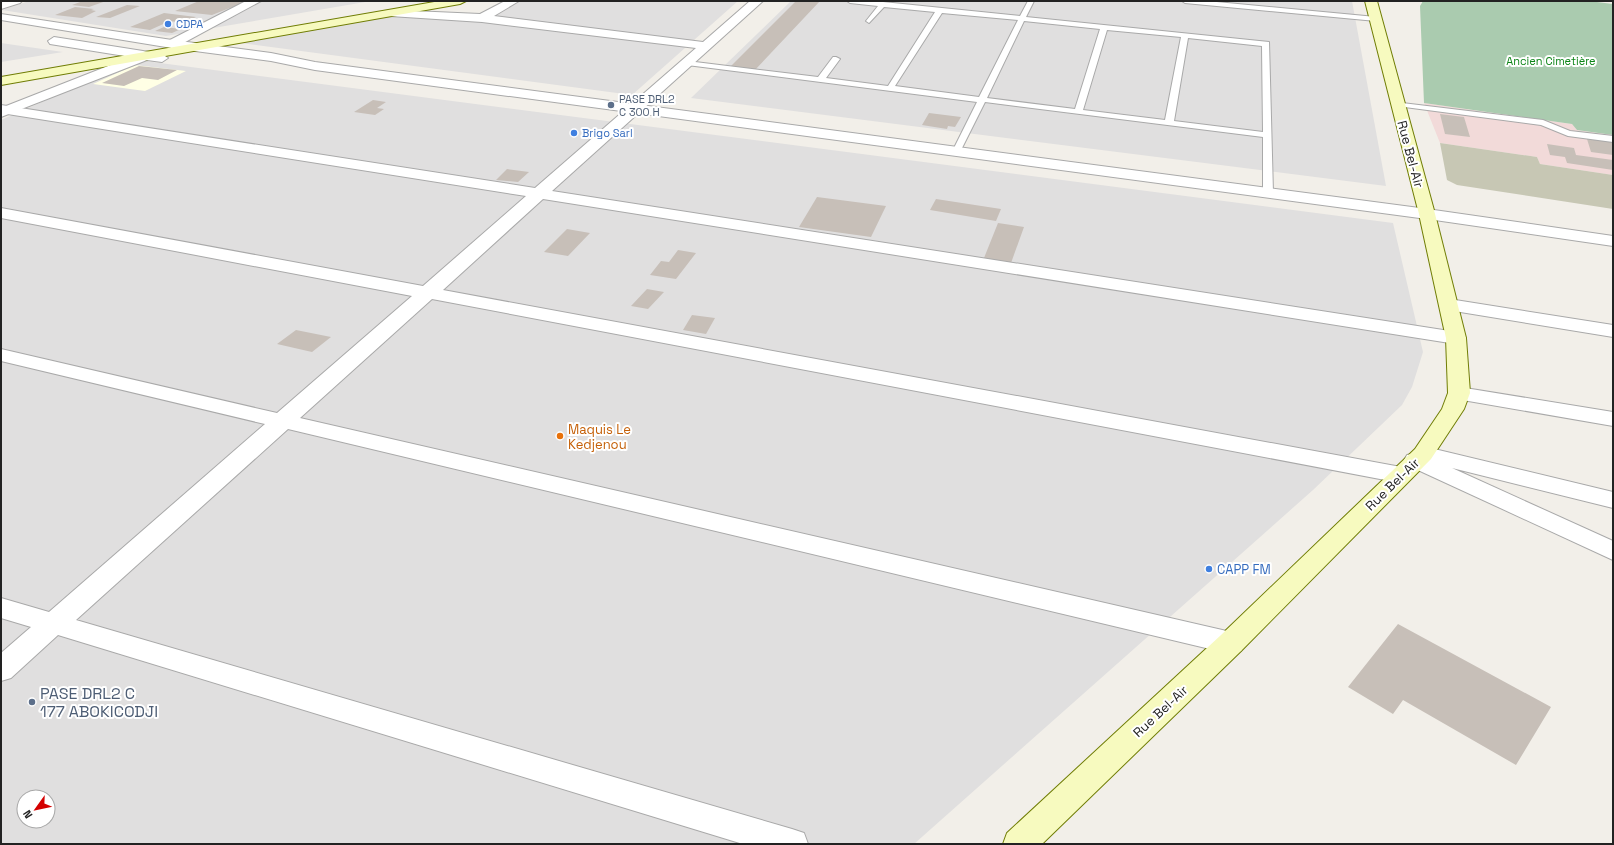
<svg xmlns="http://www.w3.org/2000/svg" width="1614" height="845" font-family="'Space Grotesk',sans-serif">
<rect width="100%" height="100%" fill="#f2efe9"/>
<!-- residential -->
<path fill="#e0dfdf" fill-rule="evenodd" d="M29,1H371L166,36L2,10Z
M520,1H738L632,95L241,43L400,11L486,21Z
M791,1H1352L1386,186L691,98Z
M1,43L63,52L1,62Z
M137,60L1393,223L1423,352L1412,387L1402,405L1313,490L914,844H1V120ZM24,797H48V821H24Z"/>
<!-- commercial -->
<path fill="#f2dad9" d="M1424,103L1572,124L1577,130L1613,135V175L1540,164L1537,157L1440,143Z"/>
<!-- education -->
<path fill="#ffffe5" d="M135,65L186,71L145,91L93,84Z"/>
<!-- construction -->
<path fill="#c7c7b4" d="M1440,143L1537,157L1540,164L1613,175V209L1457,185L1447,180Z"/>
<!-- cemetery -->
<path fill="#aacbaf" d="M1423,1H1589L1613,4V135L1577,130L1572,124L1424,103L1420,6Z"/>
<!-- building -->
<path fill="#c7bfb8" d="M83,1H106L89,7L72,5Z
M199,1H241L245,2L212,15L175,11Z
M796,1H820L755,70L730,67Z
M127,5L140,6L110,18L96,17Z
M75,7L94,9L91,10L96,11L82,18L55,15Z
M164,13L196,17L184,23L170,21L150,30L130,27Z
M164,27L181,29L172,33L155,31Z
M139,66L177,70L158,80L142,78L124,86L102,83Z
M373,100L386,102L377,108L384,109L375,115L354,112Z
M929,113L961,117L955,127L948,126L947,129L922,125Z
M1440,114L1464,117L1470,137L1445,134Z
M1587,139L1613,142V155L1591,152Z
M1547,144L1574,148L1576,155L1613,160V170L1567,163L1565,157L1550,155Z
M507,169L529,172L518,182L496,180Z
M817,197L886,206L871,237L799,227Z
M936,199L1001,209L996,221L930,210Z
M998,223L1024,227L1011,263L984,258Z
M567,229L590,233L568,256L544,252Z
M678,250L696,253L676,279L650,275L661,261L669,262Z
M647,289L664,292L648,309L631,306Z
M692,315L715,318L706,334L683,330Z
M296,330L331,337L312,352L277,344Z
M1398,624L1551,707L1516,765L1403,700L1393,714L1348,687Z"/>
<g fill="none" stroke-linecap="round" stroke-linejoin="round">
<defs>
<path id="service" d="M847,1L883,2L1020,16L1028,1H1034L1026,17L1269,42L1273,193L1268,196L1263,193V137L985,102L960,152L956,155L952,152L977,102L687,65L683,63L687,61L818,77L833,57H836L840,59L826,78L888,86L935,12L884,7L869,23L866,21L878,6L850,3ZM942,13L1018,20L979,97L895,86ZM1024,21L1100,29L1075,109L987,98ZM1107,30L1181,37L1165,120L1083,110ZM1188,38L1262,46L1263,132L1174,121Z
M1182,1H1206L1376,17L1379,19L1376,21L1185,3Z
M1394,102L1543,120L1570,131L1613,136V142L1568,136L1541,125L1397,106L1393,104Z"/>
<path id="minor" d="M5,1H22L20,3L1,9V2Z
M246,1H261L176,47L172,48L166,44L168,41Z
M505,1H519L494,16L703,42L750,1H763L552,191L1456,332L1463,334L1466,338L1463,342L1456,344L543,199L443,290L1401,467L1409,470L1413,475L1409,480L1401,483L432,299L300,418L1231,632L1241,635L1245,643L1241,651L1231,654L288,429L76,620L792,829L804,833L808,844H743L58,635L11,678L1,681V653L31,627L1,618V598L49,612L265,424L1,361V349L277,413L412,296L1,218V208L423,286L526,196L1,113V105L535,188L696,48L482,22L390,16L384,13L390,10L480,14Z
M1427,209L1613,236V246L1421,218L1419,214L1421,210Z
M1449,299L1613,325V337L1442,309L1439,305L1442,301Z
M1459,387L1613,412V426L1451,398L1448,393L1451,388Z
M1426,447L1613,492V508L1452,468L1613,541V560L1407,465L1404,460L1407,455L1415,453L1418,449Z"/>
<path id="tertiary" d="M1,14L172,40L271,53L315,62L1427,209L1433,210L1435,214L1433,218L1427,219L315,70L271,61L172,48L1,20Z
M54,37L162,54L168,58L162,62L147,60L1,117V108L131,57L50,44L48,41Z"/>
<path id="secondary" d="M440,1H466L460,4L1,85V77Z
M1365,1H1377L1435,214L1466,338L1470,393L1464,409L1431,459L1241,651L1042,844H1003L1007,833L1221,635L1415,449L1442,409L1448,393L1446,338L1419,214Z"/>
</defs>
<!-- service casing -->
<use href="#service" stroke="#a9a9a9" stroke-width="2"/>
<!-- minor casing -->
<use href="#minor" stroke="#a9a9a9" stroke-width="2"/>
<!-- tertiary casing -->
<use href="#tertiary" stroke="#a9a9a9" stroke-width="2"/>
<!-- secondary casing -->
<use href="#secondary" stroke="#707d05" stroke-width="2"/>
<!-- service -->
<use href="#service" fill="#fff" fill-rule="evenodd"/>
<!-- minor -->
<use href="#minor" fill="#fff" fill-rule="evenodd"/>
<!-- tertiary -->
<use href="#tertiary" fill="#fff" fill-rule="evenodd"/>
<!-- secondary -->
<use href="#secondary" fill="#f7fabf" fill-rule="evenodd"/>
</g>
<!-- markers -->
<g fill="#3f7fe0" stroke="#fff" stroke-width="1.5">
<circle cx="168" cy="24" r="4"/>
<circle cx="574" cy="133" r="4"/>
<circle cx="1209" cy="569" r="4"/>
</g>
<g fill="#5c6f8a" stroke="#fff" stroke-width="1.5">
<circle cx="611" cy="105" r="4"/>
<circle cx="32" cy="702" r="4"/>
</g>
<circle fill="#e8710a" stroke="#fff" stroke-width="1.5" cx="560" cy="436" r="4"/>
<g text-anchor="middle" stroke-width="4" stroke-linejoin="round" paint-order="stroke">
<!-- far-shop labels -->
<g font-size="11" fill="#366cbe" stroke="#fff" text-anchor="start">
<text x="176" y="28">CDPA</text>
<text x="582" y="137">Brigo Sarl</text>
</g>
<!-- far-park labels -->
<g font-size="11" fill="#0c8416" stroke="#fff">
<text x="1551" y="65">Ancien Cimetière</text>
</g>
<!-- far-service labels -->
<g font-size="11" fill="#4e5e75" stroke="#fff" text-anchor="start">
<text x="619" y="103">PASE DRL2<tspan x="619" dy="13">C 300 H</tspan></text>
</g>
<!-- street labels -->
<g font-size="13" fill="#222" stroke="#fff">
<text transform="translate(1411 154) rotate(75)" y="5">Rue Bel-Air</text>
<text transform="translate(1392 484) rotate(-44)" y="5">Rue Bel-Air</text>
<text transform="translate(1160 711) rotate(-43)" y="5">Rue Bel-Air</text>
</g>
<!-- food labels -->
<g font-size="13" fill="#c56008" stroke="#fff" text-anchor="start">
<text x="568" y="434">Maquis Le<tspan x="568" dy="15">Kedjenou</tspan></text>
</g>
<!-- shop labels -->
<g font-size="13" fill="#366cbe" stroke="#fff" text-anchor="start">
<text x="1217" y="574">CAPP FM</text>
</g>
<!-- near-service labels -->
<g font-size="16" fill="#4e5e75" stroke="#fff" text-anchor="start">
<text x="40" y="699">PASE DRL2 C<tspan x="40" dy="18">177 ABOKICODJI</tspan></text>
</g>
</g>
<!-- border -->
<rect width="1614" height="845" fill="none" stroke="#222222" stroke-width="4"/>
<!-- north arrow -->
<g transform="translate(36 809) rotate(237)"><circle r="19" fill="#ffffff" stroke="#a7a7a7"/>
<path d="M0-3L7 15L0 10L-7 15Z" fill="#d40000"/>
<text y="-6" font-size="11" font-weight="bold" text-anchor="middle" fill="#222222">N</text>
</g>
</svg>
